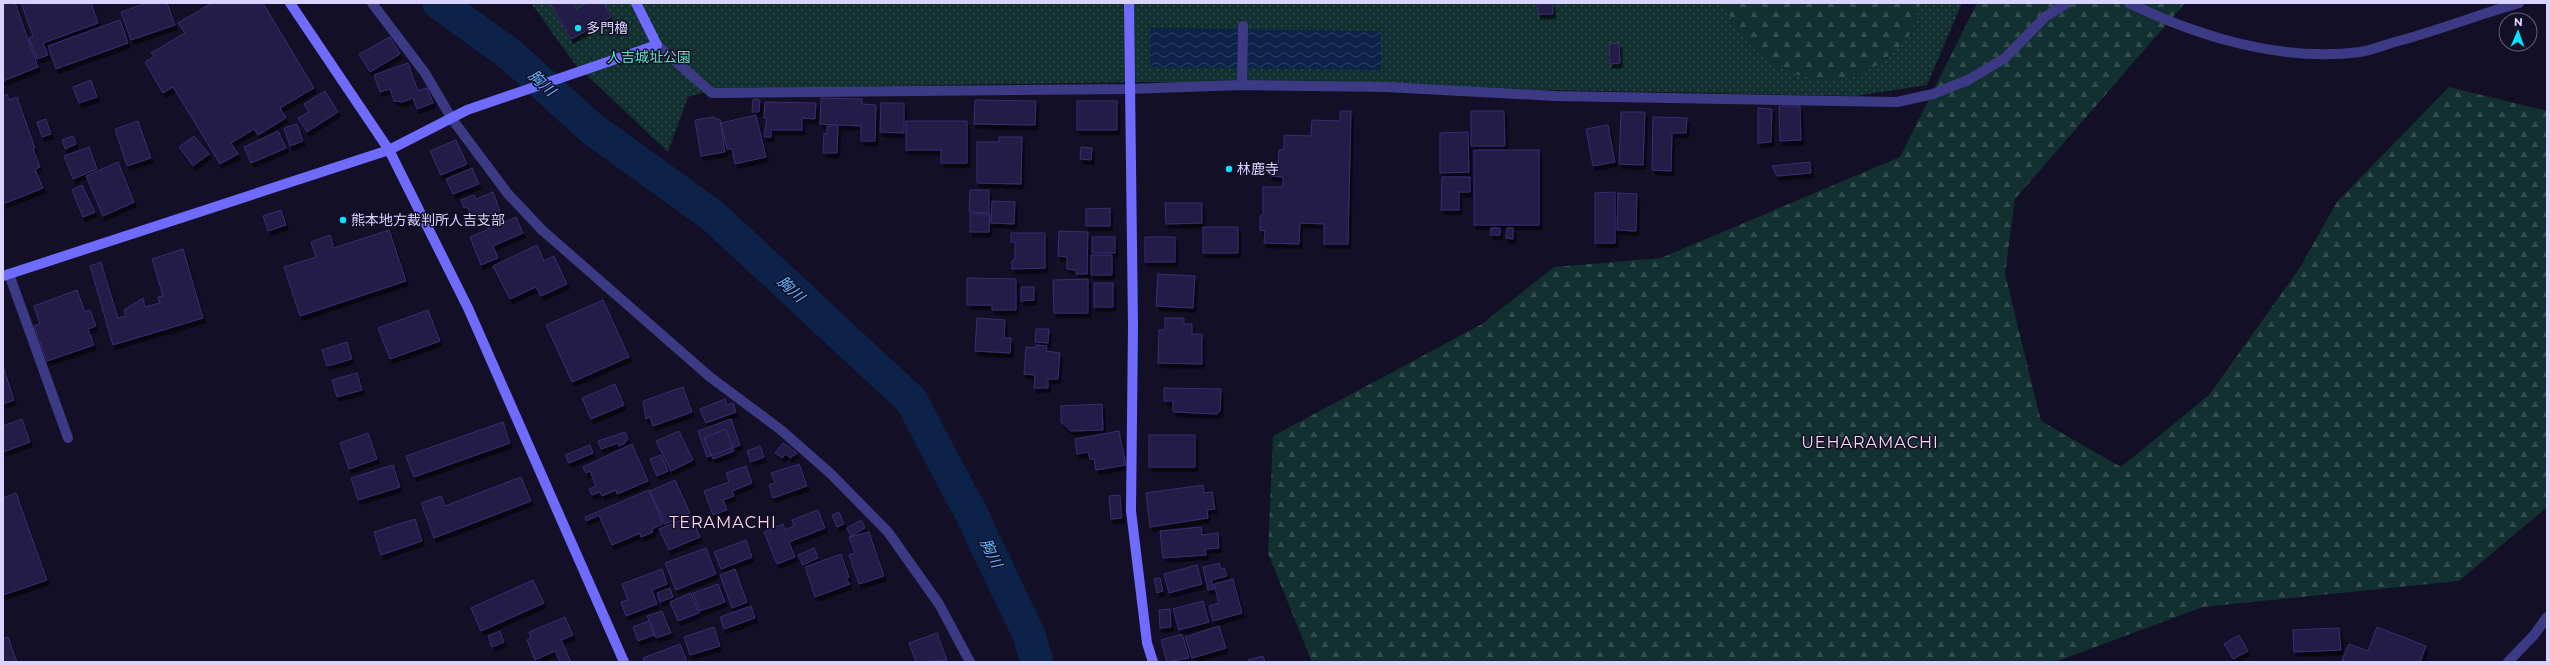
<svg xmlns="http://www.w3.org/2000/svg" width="2550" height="665" font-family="Montserrat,'Noto Sans JP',sans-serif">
<defs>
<pattern id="grass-dots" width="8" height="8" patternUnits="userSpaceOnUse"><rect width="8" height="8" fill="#12302f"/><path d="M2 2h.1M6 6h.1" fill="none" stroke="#344d4e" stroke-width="1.8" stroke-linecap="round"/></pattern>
<pattern id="forest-firs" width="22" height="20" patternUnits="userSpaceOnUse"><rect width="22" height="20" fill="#12302f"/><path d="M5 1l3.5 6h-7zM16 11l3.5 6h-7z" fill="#344d4e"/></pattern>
<pattern id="water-waves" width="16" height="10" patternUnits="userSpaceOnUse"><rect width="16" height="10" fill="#0c2248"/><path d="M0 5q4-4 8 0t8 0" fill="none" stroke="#2f4163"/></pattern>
<filter id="shadow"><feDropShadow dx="2.5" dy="4.5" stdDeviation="0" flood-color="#0009"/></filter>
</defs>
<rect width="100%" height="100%" fill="#130f26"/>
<!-- grass -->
<path fill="url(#grass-dots)" d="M531,3H1962L1927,85L1855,96L1141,82L715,89L688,97L668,152L574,63Z"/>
<!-- forest -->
<path fill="url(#forest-firs)" d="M1723,3H1920C1913,36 1909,39 1884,60C1846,90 1798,84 1760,55C1745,43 1732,20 1723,3Z
M1977,3H2185L2015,199L2005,274L2041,421L2121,467L2209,395L2299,269L2337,202L2449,87L2547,111V507L2459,581L2203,607L2055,662H1312L1268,553L1273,436L1482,324L1554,267L1661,258L1900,157Z"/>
<!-- water -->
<path fill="url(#water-waves)" d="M1150,28L1381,31V70L1150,67Z"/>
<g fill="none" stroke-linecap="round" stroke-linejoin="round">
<!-- river -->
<path stroke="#0c2248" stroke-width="33" d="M439,3L511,55L591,128L713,216L911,400L971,513L1029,635L1037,662"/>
</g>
<!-- building -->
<path fill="#241b47" stroke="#3b2d73" filter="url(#shadow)" d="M3,3H15L38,67L3,81Z
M21,3H91L98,23L43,43L48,55L37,59L29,38L33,36Z
M147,3H167L175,25L131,40L121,12Z
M212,3H263L314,88L280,108L286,118L258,135L254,129L231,143L238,154L220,164L173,87L163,93L145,62L154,56L151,53L185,33L178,23Z
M550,3H573L576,9L587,3H604L611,17L571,39Z
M1538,3H1552L1553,14H1538Z
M120,20L128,43L56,69L48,46Z
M390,37L400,54L370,72L359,54Z
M1619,43L1620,63L1610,64L1609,44Z
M408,63L418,91L427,88L433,103L417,109L413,98L402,102L394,101L390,89L380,92L374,75Z
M91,80L97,97L79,103L73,87Z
M325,91L338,112L307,132L298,118L309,112L304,104Z
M7,94L9,100L17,97L35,148L33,149L40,167L35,169L43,188L3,204V96Z
M821,98L862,99V104L876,105L875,141H861V126L820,124Z
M753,99L760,100L759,112H752Z
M975,100L1036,101L1035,125L974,124Z
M1077,101H1117V130H1077Z
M765,102L816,103L815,119L802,118V130H771V137H764L767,118H764Z
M881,103H904V133L880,132Z
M1779,106H1800L1801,140L1780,141Z
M1758,108L1772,109L1771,142L1758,143Z
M1340,111H1351L1348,244H1324V224L1300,223L1299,244L1264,243L1265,231L1260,230V216L1263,215V187H1283V177L1270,176V169H1278L1279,150L1284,149V135L1311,136L1312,120L1340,121Z
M1471,111H1504L1505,146H1471Z
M1621,112H1645L1643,165L1619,164Z
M756,115L766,157L735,164L732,149H727L721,123Z
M713,117L720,120L725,152L701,156L695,120Z
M1653,117L1687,118L1686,133H1672L1671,171L1652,170Z
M46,119L51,134L42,137L37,122Z
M138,121L151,158L127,166L115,129Z
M906,121H967V163H941V150H906Z
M297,124L303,141L290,146L284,128Z
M1608,125L1615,162L1593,166L1586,129Z
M827,126H838L837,153H823L824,133L827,134Z
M278,131L286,148L251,163L244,147Z
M1468,132L1469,172L1440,173V133Z
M73,136L76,144L65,149L62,140Z
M194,136L209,154L193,166L179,147Z
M999,137H1022L1021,184L977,183V142H999Z
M456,140L467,164L441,175L430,151Z
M89,147L97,169L73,179L64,156Z
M1081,147L1092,148L1091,160L1080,159Z
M1474,150H1539V225H1474Z
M118,162L134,202L103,216L86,176Z
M1810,162L1811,173L1777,176L1772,166Z
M472,168L479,184L453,194L446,179Z
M1442,177H1470V192H1459V210H1441Z
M82,185L95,212L83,217L72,190Z
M970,190H989V213L969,212Z
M493,192L500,211L473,221L467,207L464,208L461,200L474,195L476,199Z
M1615,192V243H1595V193Z
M1618,193L1637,194L1636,231L1617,230Z
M992,201L1015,202L1014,224L991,223Z
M1165,203H1202V223L1166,224Z
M1110,208V226H1086V209Z
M281,210L286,225L268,231L263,216Z
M970,214H990L989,232H970Z
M516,217L523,233L493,246L498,258L481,265L470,237Z
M1203,227H1238V253H1203Z
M1491,228H1500V235H1490Z
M1507,228H1513V239L1506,238Z
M389,230L406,281L300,316L284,267L316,257L311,242L330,235L334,248Z
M1059,231L1088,232L1087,274H1076V270L1067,269V257L1058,256Z
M1011,233H1045V268L1012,269V261L1015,259V242H1011Z
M1092,237H1115V253H1092Z
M1145,237H1175V262H1145Z
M537,245L544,261L554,256L567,284L541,296L536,287L510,299L493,266Z
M183,249L203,318L113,345L90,266L101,262L118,318L126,316L124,310L143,298L145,307L160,303L158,297L163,296L152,259Z
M1091,255H1112V275H1091Z
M1158,274L1195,276L1193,308L1156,306Z
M967,278L1016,279V310H992V305H967Z
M1088,279V313H1054L1053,280Z
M1094,283H1113V307H1094Z
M1021,287H1034V300L1021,301Z
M77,290L85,312L90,310L96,326L88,329L94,345L47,361L34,326L40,324L34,306Z
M603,300L629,357L572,382L546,325Z
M428,310L440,341L390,359L378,328Z
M977,318L1005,320L1004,338H1011L1010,353L975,351Z
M1165,318H1184V324H1192V334H1202V364L1158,363L1159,330H1165Z
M1036,329H1049L1048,343L1035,342Z
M347,342L352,359L327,366L322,350Z
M1036,345L1047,346L1046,351L1060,353L1058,379H1048V388H1034L1035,375L1024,374L1026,347L1036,348Z
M3,366L14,400L3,404Z
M357,373L362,390L337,397L332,380Z
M615,384L624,405L591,419L582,398Z
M683,387L692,412L653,426L650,417L646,419L643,401Z
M1164,388L1221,389L1220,411L1217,414L1175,412L1173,411V401H1164Z
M725,399L727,405L733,403L736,412L706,423L700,409Z
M1102,404L1103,430L1071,431L1061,422V406Z
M22,419L30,442L3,452V426Z
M731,419L740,445L707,457L698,431Z
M503,422L510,443L414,477L406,456Z
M726,429L734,451L713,459L704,438Z
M679,431L693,460L671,471L656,441Z
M1119,431L1126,465L1096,470L1094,459H1090L1088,452L1077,454L1075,439Z
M625,432L628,440L625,441V443L619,446L618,443L601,449L598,441Z
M368,433L377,459L349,469L340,443Z
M1149,435H1195V467H1149Z
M783,443L797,453L790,458L786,454L782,458L775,453Z
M632,444L648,481L617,494L616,490L602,496L600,492L592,495L589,489L596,486L590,471L586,473L583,467Z
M590,445L593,453L569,463L565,455Z
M760,446L764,457L751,462L747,451Z
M661,455L668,471L657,476L650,459Z
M799,464L807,486L773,498L769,485L775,483L771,473Z
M393,465L400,487L358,500L351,478Z
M746,466L752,483L732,491L734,496L723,500L727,510L713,515L704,491L729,482L726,473Z
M521,477L531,501L434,538L421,503L441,496L445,506Z
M675,480L690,513L665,524L650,491Z
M1203,485L1204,493L1212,492L1215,509L1207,510L1208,518L1150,527L1146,493Z
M649,490L663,524L652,529L653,532L641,537L640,533L612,545L599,515L586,521L585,517Z
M16,493L47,580L3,595V498Z
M1120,495L1122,518L1111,519L1109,496Z
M818,510L825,528L789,542L795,557L777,564L764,532L783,524L785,530L794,526L792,520Z
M839,512L844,524L837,527L832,515Z
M691,516L700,537L669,550L659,529Z
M415,519L422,541L381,555L374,532Z
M861,520L865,528L851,536L847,528Z
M1201,527L1202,535L1218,533L1219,548L1205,549L1206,555L1163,558L1160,531Z
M869,532L884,576L859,584L849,555L855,553L849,537Z
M746,540L752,557L721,569L714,552Z
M706,548L716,574L676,590L665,563Z
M814,548L818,558L803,565L798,555Z
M841,554L849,577L846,579L850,584L815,597L805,567Z
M1219,563L1221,569L1224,568L1227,576L1211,580L1214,589L1208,590L1203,567Z
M1197,565L1202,584L1169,593L1164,574Z
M662,569L667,584L652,590L657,604L626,616L621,602L628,600L622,584Z
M735,569L747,602L732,608L720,575Z
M1160,578L1163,591L1157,593L1154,579Z
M1233,579L1242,613L1213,621L1209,606L1219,603L1214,584Z
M533,580L544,603L481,631L471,608Z
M718,584L725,602L700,611L693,593Z
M670,588L673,597L660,602L657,593Z
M691,593L699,613L678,621L670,602Z
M1203,601L1209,622L1179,630L1173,609Z
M751,606L755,618L724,629L720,617Z
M1170,609L1171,627L1160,628L1159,610Z
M662,611L671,633L656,638L647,616Z
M565,617L573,635L561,640L571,662H560L555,651L535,660L527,640L531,638L529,632Z
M649,621L654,635L638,641L633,627Z
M1219,626L1226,648L1192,658L1185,637Z
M714,627L720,646L690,655L684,637Z
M2377,627L2426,646L2420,662H2347L2342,660L2349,644L2368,651Z
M2339,628L2341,650L2294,652L2293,630Z
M500,631L504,642L492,647L488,636Z
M937,633L947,660L916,662L909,643Z
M1182,634L1189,658L1167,662L1161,640Z
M2239,635L2248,651L2233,659L2224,644Z
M8,637L17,662H3V639Z
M680,644L687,662H644L643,658Z
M1263,656L1265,662H1249L1248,660Z"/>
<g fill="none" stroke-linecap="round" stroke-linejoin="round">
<!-- street -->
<path stroke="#3d3a85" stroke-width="10" d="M372,3L425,73L452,119L508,194L542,230L710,377L781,430L831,474L888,532L939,604L970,662
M2129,3C2199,37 2282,62 2360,52C2372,50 2384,45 2395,42C2437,31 2477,15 2519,3
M657,45L712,93L1129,89L1242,85L1386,87L1556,96L1897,102L1933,94L1968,80L2005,58L2045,17L2067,3
M1242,85L1243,26
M9,274L68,438
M2508,662L2534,635L2547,617"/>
<!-- secondary -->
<path stroke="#6f6bff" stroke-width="10" d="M290,3L389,150L468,308L624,662
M1129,3L1133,326L1131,511L1147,643L1153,662
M3,276L389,150L467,110L657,45L636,3"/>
</g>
<!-- markers -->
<g fill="#00e5ff" stroke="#130f26" stroke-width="1.5">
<circle cx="578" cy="28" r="4"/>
<circle cx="1229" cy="169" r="4"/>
<circle cx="343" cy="220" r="4"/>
</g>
<g text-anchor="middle" stroke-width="3" stroke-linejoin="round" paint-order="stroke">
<!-- poi labels -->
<g font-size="14" fill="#d9d4ff" stroke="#130f26" text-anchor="start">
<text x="586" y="33">多門櫓</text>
<text x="1237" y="174">林鹿寺</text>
<text x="351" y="225">熊本地方裁判所人吉支部</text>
</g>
<!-- park labels -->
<g font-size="14" fill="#5fe0c0" stroke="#130f26">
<text x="649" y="62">人吉城址公園</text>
</g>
<!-- water labels -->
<g font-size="15" font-style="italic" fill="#62b6ff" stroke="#130f26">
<text transform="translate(542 83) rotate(43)" y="5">胸川</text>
<text transform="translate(791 289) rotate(43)" y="5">胸川</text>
<text transform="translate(991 553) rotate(64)" y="5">胸川</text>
</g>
<!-- quarter labels -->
<g font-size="16" letter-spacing="1" fill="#ffd6f0" stroke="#130f26">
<text x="1870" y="448">UEHARAMACHI</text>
<text x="723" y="528">TERAMACHI</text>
</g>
</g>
<!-- border -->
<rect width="2550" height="665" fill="none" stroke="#d9d4ff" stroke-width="8"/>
<!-- north arrow -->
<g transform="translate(2518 32) rotate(2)"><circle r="19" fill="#130f26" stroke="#625e7d"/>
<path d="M0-3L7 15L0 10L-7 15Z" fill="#00e5ff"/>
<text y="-6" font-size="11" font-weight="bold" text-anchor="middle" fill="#d9d4ff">N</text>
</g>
</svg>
